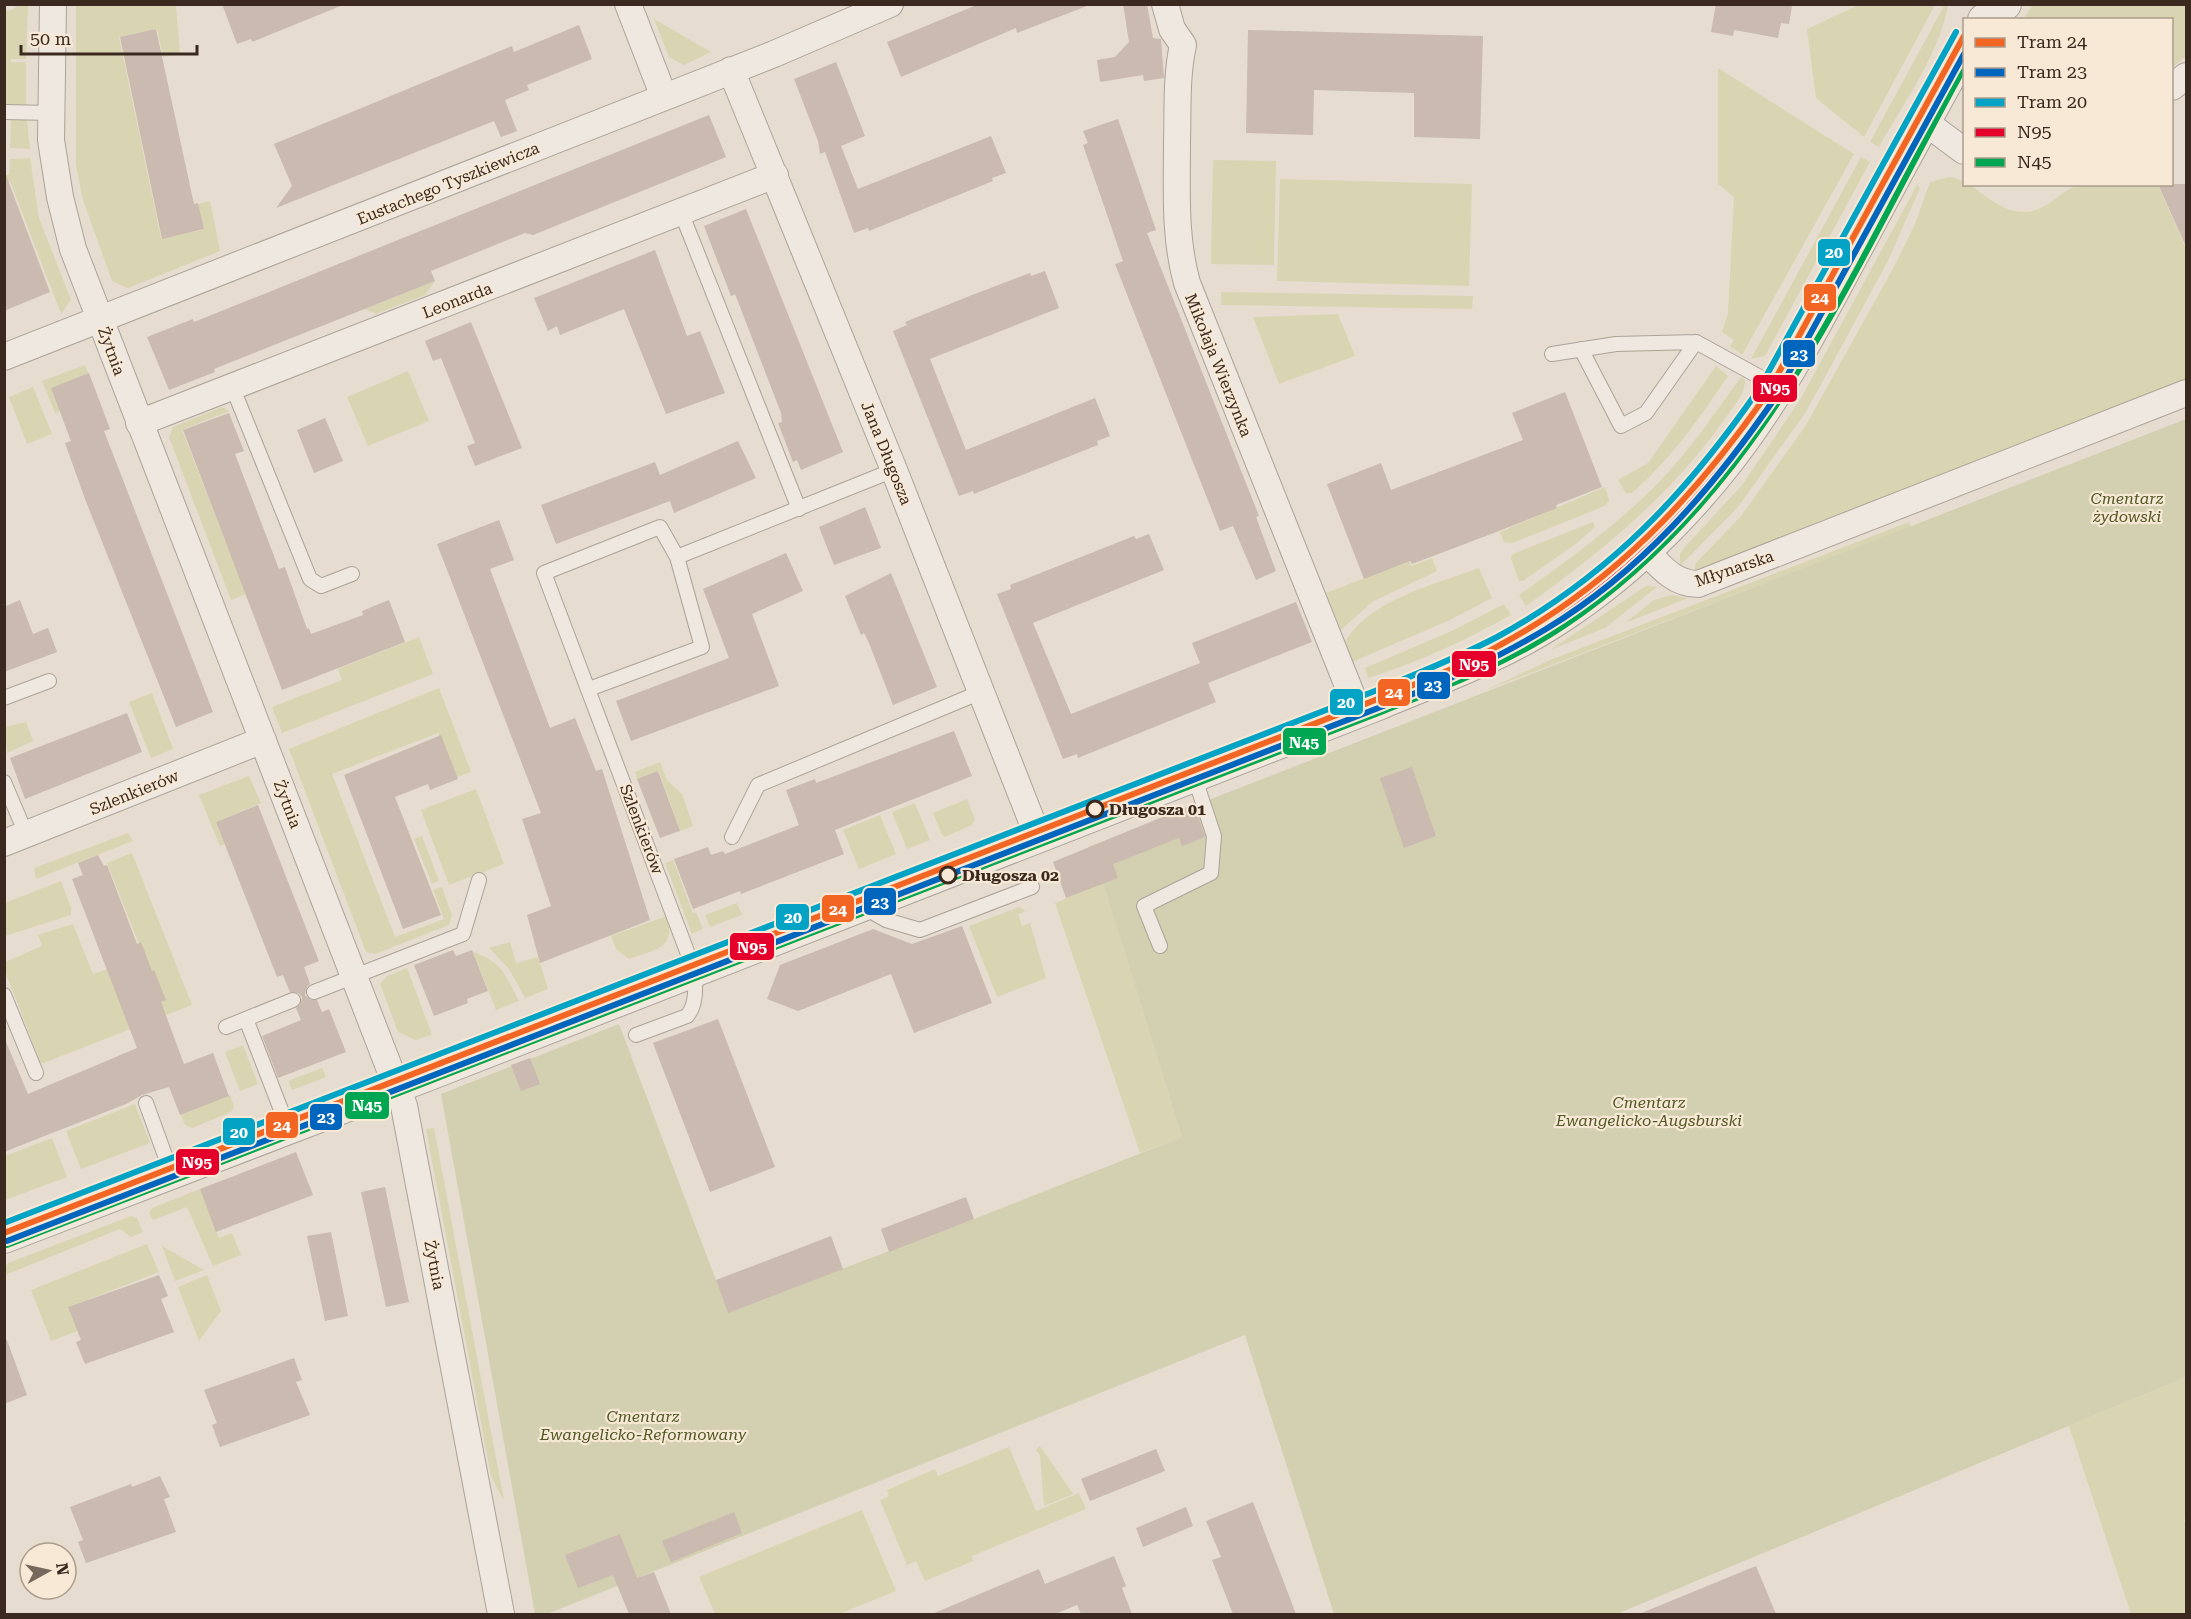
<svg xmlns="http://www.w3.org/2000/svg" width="2191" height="1619" font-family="'Roboto Serif',serif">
<rect width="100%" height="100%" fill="#e6ddd0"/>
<!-- green -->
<path fill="#d9d5b2" d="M1861,4L1935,5L1864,137L1816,98L1807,29Z
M1945,4L1948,5C1940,53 1903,104 1879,147L1870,142Z
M76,5L176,6L180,53L163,57L157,29L119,37L161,238L203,230L198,204L210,201L220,251L128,288L112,281L83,200L76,165Z
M2033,5H2186V56L2172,68V20L2023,19Z
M17,6H28L26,59H11V62H26V105H5V11L12,10Z
M654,19L711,52L684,65L669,57Z
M1718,68L1854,154L1742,355L1730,346L1734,340L1722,332L1728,313L1734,197L1718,184Z
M11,118L27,120L30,149L10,148Z
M1861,157L1870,162L1765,356L1751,359Z
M30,158L39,218L71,300L61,314L10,181L5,183L4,175H9L10,159Z
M1213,160L1276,161L1274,265L1211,264Z
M1949,177C1975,180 1992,210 2021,212C2045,213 2056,195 2075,186C2085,181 2143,185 2158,185L2186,249V382L1694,572L1696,563L1741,516L1806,425L1895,265L1915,224L1930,182Z
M1280,179L1472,184L1469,286L1277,281Z
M1917,185L1920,188L1888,261L1806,412L1738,507L1680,566V554L1684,548L1742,485L1800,400Z
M435,281L425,295L376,314L365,309Z
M1221,292L1473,296L1472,309L1221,305Z
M1338,314L1355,356L1279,384L1253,317Z
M85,365L89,374L51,388L60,411L55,413L42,381Z
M1716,366L1728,376C1699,419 1671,459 1632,493H1626L1618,480L1648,463Z
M408,371L429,421L368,446L347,397Z
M1741,377L1745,380C1745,396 1731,409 1722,423C1667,499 1601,552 1526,606L1519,595C1567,561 1617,525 1659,482C1690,450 1715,413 1741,377Z
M33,387L52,434L27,444L9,397Z
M222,407L229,411L182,430L246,594L231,600L169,437L173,427Z
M1605,487L1609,500L1605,506L1512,543L1504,542L1500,532Z
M1593,522L1595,527L1577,543L1523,581H1519L1511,558L1513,554Z
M1909,522L1911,527L1484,691L1550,660Z
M1432,558L1437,571L1372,602L1341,630L1326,593L1409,561L1411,566Z
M1479,568L1492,598L1450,620L1352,662L1345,643C1367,600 1437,584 1479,568Z
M1646,586L1657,587L1605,628L1550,650Z
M1672,595L1688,598L1625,623L1654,600Z
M1504,604L1511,615C1464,641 1419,662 1368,678L1365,668L1454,630Z
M419,637L433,674L282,733L272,707L342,680L338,669Z
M439,688L471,772L455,778L438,733L332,774L395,937L444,919L433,890L442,887L452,915L449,925L375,954L366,952L289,749Z
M152,693L173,749L151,758L129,702Z
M26,722L33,741L7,753L5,727Z
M660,762L667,780L682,794L693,826L680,831L659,771L637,779L635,772Z
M249,776L261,803L216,822L225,844L220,846L199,795Z
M476,789L504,864L449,885L421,810Z
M967,799L975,820L972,825L945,837L942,835L933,813Z
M915,803L930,840L907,849L892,812Z
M880,815L896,854L859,869L843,830Z
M128,833L133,841L36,879L34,868Z
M422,836L439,881L432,884L414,839Z
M132,853L192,1005L41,1064L5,971V962L42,946L38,935L73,924L93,974L107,969L126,1018L162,1003L107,863Z
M673,860L693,913L696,912L703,929L692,934L665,863Z
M61,881L71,908V915L5,936V903Z
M1103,883L1182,1137L1140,1153L1055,903Z
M737,903L742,915L710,927L705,915Z
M1019,907L1026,911L1018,914L1022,926L1030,923L1046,978L997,997L969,926Z
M667,916C677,949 654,950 629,959L616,949L611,936Z
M510,942L516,963L538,957L548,989L525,998L509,969L489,948Z
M473,952C504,963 504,974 519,1001L496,1010Z
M407,968L432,1035L416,1040L398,1032L380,984L387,976Z
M243,1045L258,1084L240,1091L225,1052Z
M322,1068L326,1077L292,1090L288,1081Z
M230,1095L234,1107L231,1112L192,1128L185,1125L181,1114Z
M135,1104L150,1143L81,1169L66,1131Z
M434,1128L504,1501L491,1476L426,1129Z
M52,1138L67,1177L5,1200V1156Z
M200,1189L219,1238L232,1233L241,1255L213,1266L187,1207L153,1220L149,1213L152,1208Z
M131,1216L137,1218L143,1232L131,1237L120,1229L5,1275V1267L8,1263Z
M147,1244L159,1272L69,1307L78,1331L51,1341L31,1290Z
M162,1246L204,1270L175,1281Z
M207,1275L221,1311L199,1341L178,1287Z
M2186,1377V1514L2184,1521L2186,1526V1614H2131L2069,1426Z
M1040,1446L1073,1494L1044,1506L1040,1455L1036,1450Z
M1009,1447L1036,1511L1079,1493L1086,1509L972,1556L973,1561L925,1581L916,1561L907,1565L880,1500L889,1496L887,1490L935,1469L938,1476Z
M862,1510L896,1591L839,1614H715L699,1577Z"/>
<!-- cemetery -->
<path fill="#d3cfb1" d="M2186,419V1377L1617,1614H1334L1245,1335L547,1614H535L441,1094L619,1024L728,1312L974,1219L1182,1137L1103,883L1088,847Z"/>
<!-- building -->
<path fill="#cabab0" d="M222,4H343V5L252,42L251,39L237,44Z
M979,4H1087V6L1017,33L1016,28L901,77L887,42Z
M1123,4H1147L1153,38L1161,39L1164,78L1144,81L1143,75L1100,82L1097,60L1115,57L1129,42Z
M1716,4H1785L1792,6L1789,24L1781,23L1778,38L1734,30L1733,36L1711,32Z
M579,25L592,59L527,85L529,90L505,100L517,131L501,137L494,121L276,208L292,186L274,144L512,46L514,52Z
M156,29L194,204L198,203L204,229L162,239L120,37Z
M1248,30L1483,36L1480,139L1414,137V93L1314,90L1313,135L1246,133Z
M836,62L865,136L841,146L858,189L991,136L1006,173L992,178L993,181L869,231L868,228L854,233L825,152L820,154L818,141L794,79Z
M709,115L726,157L533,235L525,233L431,271L435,281L214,369L215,372L169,390L147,337L193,319L194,322Z
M1118,119L1156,230L1147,233L1259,516L1256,517L1276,571L1256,580L1233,526L1220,531L1115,264L1123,261L1083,145L1088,143L1083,131Z
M6,175L50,292L4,311V176Z
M2158,184H2187V249Z
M746,209L843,452L801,470L797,460L793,462L778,423L782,422L781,413L735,294L731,296L704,226Z
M655,250L687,336L700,331L725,393L666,414L624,309L560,335L557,326L548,331L534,298Z
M1045,271L1059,308L930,359L966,450L1095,398L1110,436L1097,441L1098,445L974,494L973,491L959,496L893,331L907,325L905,322L967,297L1030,273L1031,276Z
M471,322L522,448L475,466L467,446L475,443L441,358L433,361L425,341Z
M89,373L110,429L104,431L213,712L176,727L85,499L65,443L71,441L51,388Z
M1565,392L1602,487L1556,505L1557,508L1499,531L1412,564L1410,561L1364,579L1327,484L1381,463L1391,490L1523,440L1512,413Z
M229,413L244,451L235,454L279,569L285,567L307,629L309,628L311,634L363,615L362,611L389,600L405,642L282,690L183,430Z
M325,418L343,461L314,473L297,430Z
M738,441L756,478L674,513L670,501L556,544L541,505L655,462L660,475Z
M865,507L881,548L834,565L819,527Z
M499,520L514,560L490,569L550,728L575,718L596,771L602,769L650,920L540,963L527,915L551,906L522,819L541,813L437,544Z
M1149,534L1164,570L1033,623L1071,714L1200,663L1192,643L1296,602L1312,642L1208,683L1216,702L1078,758L1077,754L1063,759L997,594L1011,589L1010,585L1134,536L1136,539Z
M786,553L803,591L752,614L779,686L631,741L616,701L729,658L703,589Z
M891,573L937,687L893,705L869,643L864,633L861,635L845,596Z
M20,600L33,634L48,628L57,652L4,672V607Z
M127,713L142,752L25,799L10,758Z
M954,731L972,776L835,830L844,854L741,894L740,891L693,909L674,859L708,847L711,855L723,851L725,854L799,825L786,790L815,779L816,783Z
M441,735L458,779L430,790L428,784L395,797L441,915L403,929L344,775Z
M1412,767L1436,836L1404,848L1380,778Z
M658,771L680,831L660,838L637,779Z
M1194,804L1205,837L1182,846L1179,838L1113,864L1118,878L1066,898L1053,862Z
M258,805L319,961L304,967L310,984L307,987L305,995L309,999L317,1000L322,1012L329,1009L346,1052L278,1078L262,1036L301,1020L296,1008L300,1005L302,997L298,993L290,992L283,975L277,977L216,822Z
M98,855L104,866L107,865L137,944L141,942L152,971L154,970L166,1000L161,1002L184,1064L213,1053L229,1096L180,1115L169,1087L142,1095L126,1104L4,1152V1037L28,1094L137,1048L72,879L83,875L78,863Z
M962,926L992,1003L914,1033L891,974L798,1011L767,999L780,965L873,929L912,944Z
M453,950L456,956L472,950L488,991L467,999L468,1003L434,1016L414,965Z
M718,1019L775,1167L710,1192L653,1043Z
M530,1058L540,1084L521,1091L511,1065Z
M296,1152L313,1195L216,1232L200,1189Z
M385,1187L409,1302L386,1307L361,1192Z
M966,1197L974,1219L889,1252L881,1229Z
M331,1232L348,1316L325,1321L307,1236Z
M831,1236L843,1269L728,1313L716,1280Z
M159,1275L168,1296L161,1299L174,1332L85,1364L76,1342L81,1340L68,1307Z
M4,1340H7L27,1395L4,1404Z
M294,1358L302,1380L296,1382L310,1415L220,1447L212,1425L217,1423L204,1390Z
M1156,1449L1165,1471L1090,1501L1081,1479Z
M160,1476L170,1497L164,1499L176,1532L86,1563L78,1542L83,1540L70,1507L131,1484L132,1487Z
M1253,1502L1283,1580L1296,1614H1233L1212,1560L1221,1557L1206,1521Z
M1186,1507L1193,1526L1143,1547L1136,1528Z
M734,1512L742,1533L671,1562L662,1541Z
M620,1534L637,1578L654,1572L671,1614H629L613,1575L578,1588L565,1555Z
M1114,1556L1126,1586L1122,1588L1132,1614H1081L1077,1605L1055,1614H932L1039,1569L1045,1584Z
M1756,1566L1776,1614H1639Z"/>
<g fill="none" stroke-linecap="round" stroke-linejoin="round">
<defs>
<path id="service" d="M4,112L52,113
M681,212L799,509
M1581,349L1621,426L1646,413L1696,342
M1552,354L1616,344L1696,342L1778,387
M232,386L310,579L321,586L352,574
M589,689L702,647L677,557
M4,698L49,681
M4,782L26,834
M732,837L758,785L981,692
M863,907L886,920L920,930L1032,887
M1160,946L1144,906L1211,873L1214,836L1194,776
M314,992L463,934L479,880
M4,995L36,1073
M246,1019L288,1128
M226,1027L293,1000
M636,1035L687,1016C697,1005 696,985 694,970L544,573L660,527L677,557L894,470
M146,1103L171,1172"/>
<path id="minor" d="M53,4L51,140L60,197L73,249L404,1106L501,1614
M628,4L664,97
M1165,4L1172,29L1183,45C1176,77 1178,109 1177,141C1177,190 1174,236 1187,283L1358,711
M731,70L894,470L1038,837
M2172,87L2186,76
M1925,122L1964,151
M4,357L774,54L890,4
M139,423L775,175
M1645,550C1660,566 1674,584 1698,584L2186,393
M4,843L263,740"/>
<path id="tertiary" d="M1984,20L2005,4
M4,1237L432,1073L1378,704C1440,678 1503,655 1559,618C1637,567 1706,496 1758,419C1796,363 1827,301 1860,241C1894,177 1929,113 1964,50"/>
</defs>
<!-- service casing -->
<use href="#service" stroke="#aca298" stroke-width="16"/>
<!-- minor casing -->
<use href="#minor" stroke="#aca298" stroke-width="28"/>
<!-- tertiary casing -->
<use href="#tertiary" stroke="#aca298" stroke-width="34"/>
<!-- service -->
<use href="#service" stroke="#eee8e1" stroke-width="14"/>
<!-- minor -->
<use href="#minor" stroke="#eee8e1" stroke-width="26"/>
<!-- tertiary -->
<use href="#tertiary" stroke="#eee8e1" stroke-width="32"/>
<defs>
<path id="bus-1" d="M4,1237L1378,704C1440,679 1503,655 1559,618C1698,527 1771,404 1849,262C1887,191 1925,120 1964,50"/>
<path id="bus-2" d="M7,1245L1381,712C1444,687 1509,663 1565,625C1765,491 1852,270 1964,68"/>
</defs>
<!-- bus-1 casing -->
<use href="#bus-1" stroke="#f7e9d5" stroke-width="10"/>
<!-- bus-2 casing -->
<use href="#bus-2" stroke="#f7e9d5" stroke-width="10"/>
<!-- bus-1 -->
<use href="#bus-1" stroke="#e4002b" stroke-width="6"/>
<!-- bus-2 -->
<use href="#bus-2" stroke="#00a651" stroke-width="6"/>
<defs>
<path id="tram-1" d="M4,1233L1383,697C1423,681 1463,666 1500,645C1612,585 1695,497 1767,394L1964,36"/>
<path id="tram-2" d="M7,1241L1386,705C1441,683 1495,660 1546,629C1641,572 1713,488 1775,398L1964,54"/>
<path id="tram-3" d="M4,1223L1380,689C1419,673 1459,657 1497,637C1609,576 1687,493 1759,389L1956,32"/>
</defs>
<!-- tram-1 casing -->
<use href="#tram-1" stroke="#f7e9d5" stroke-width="10"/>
<!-- tram-2 casing -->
<use href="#tram-2" stroke="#f7e9d5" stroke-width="10"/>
<!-- tram-3 casing -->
<use href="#tram-3" stroke="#f7e9d5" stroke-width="10"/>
<!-- tram-1 -->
<use href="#tram-1" stroke="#f26522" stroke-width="6"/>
<!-- tram-2 -->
<use href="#tram-2" stroke="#0065bd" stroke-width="6"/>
<!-- tram-3 -->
<use href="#tram-3" stroke="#03a3c5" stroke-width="6"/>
</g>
<!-- markers -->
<g fill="#f7e9d5" stroke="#3b291f" stroke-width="3">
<circle cx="1095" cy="809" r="8"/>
<circle cx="948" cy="875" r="8"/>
</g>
<g text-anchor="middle" stroke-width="4.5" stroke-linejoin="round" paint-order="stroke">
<!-- street labels -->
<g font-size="16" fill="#3b291f" stroke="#f7e9d5">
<text transform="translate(448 183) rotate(-22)" y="6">Eustachego Tyszkiewicza</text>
<text transform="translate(457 300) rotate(-21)" y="6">Leonarda</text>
<text transform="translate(112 351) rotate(70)" y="6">Żytnia</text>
<text transform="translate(1219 365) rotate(68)" y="6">Mikołaja Wierzynka</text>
<text transform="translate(887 453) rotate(68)" y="6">Jana Długosza</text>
<text transform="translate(1734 568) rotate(-19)" y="6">Młynarska</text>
<text transform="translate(134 792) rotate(-22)" y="6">Szlenkierów</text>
<text transform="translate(288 804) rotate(69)" y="6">Żytnia</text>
<text transform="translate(642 829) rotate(69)" y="6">Szlenkierów</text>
<text transform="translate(435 1265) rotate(79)" y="6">Żytnia</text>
</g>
<!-- park labels -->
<g font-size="16" font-style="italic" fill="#525825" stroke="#f7e9d5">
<text x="2127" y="504">Cmentarz<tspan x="2127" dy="18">żydowski</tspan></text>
<text x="1649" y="1108">Cmentarz<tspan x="1649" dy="18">Ewangelicko-Augsburski</tspan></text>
<text x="643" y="1422">Cmentarz<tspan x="643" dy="18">Ewangelicko-Reformowany</tspan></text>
</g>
<!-- stop labels -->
<g font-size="16" font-weight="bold" fill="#3b291f" stroke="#f7e9d5" text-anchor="start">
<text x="1109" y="815">Długosza 01</text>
<text x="962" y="881">Długosza 02</text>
</g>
</g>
<g stroke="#f7e9d5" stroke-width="2">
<rect x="1817" y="238" width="34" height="29" rx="6" fill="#03a3c5"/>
<rect x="1803" y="283" width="34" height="29" rx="6" fill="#f26522"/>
<rect x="1782" y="339" width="34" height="29" rx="6" fill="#0065bd"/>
<rect x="1752" y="374" width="46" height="29" rx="6" fill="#e4002b"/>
<rect x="1451" y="650" width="46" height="28" rx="6" fill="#e4002b"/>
<rect x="1416" y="671" width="35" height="29" rx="6" fill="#0065bd"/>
<rect x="1377" y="678" width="34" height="29" rx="6" fill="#f26522"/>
<rect x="1329" y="688" width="35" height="28" rx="6" fill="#03a3c5"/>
<rect x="1282" y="727" width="45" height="29" rx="6" fill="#00a651"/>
<rect x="863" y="887" width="34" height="29" rx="6" fill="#0065bd"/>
<rect x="821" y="894" width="34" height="29" rx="6" fill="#f26522"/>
<rect x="775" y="903" width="35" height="28" rx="6" fill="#03a3c5"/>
<rect x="729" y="932" width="46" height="29" rx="6" fill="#e4002b"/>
<rect x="344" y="1091" width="46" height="29" rx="6" fill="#00a651"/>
<rect x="309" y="1103" width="34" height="28" rx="6" fill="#0065bd"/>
<rect x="265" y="1111" width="34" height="28" rx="6" fill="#f26522"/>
<rect x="222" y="1117" width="34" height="29" rx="6" fill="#03a3c5"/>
<rect x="175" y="1148" width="45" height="28" rx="6" fill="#e4002b"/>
</g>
<g font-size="16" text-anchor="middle" font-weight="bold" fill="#fff">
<text x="1834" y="258">20</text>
<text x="1820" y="303">24</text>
<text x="1799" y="360">23</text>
<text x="1775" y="394">N95</text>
<text x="1474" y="670">N95</text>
<text x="1433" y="691">23</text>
<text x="1394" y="698">24</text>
<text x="1346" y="708">20</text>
<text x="1304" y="748">N45</text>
<text x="880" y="908">23</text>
<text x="838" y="915">24</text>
<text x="793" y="923">20</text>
<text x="752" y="953">N95</text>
<text x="367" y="1111">N45</text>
<text x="326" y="1123">23</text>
<text x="282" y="1131">24</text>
<text x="239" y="1138">20</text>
<text x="197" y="1168">N95</text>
</g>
<!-- border -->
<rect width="2191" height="1619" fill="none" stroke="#3b291f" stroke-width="12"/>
<!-- legend -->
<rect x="1963" y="18" width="210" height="168" fill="#f7e9d5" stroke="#ac9c8c" stroke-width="1.5"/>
<rect x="1975" y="38" width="30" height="9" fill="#f26522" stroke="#ac9c8c" stroke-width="1.5"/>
<text x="2017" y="48" font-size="18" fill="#3b291f">Tram 24</text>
<rect x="1975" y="68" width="30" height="9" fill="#0065bd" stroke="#ac9c8c" stroke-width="1.5"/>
<text x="2017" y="78" font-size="18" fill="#3b291f">Tram 23</text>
<rect x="1975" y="98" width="30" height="9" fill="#03a3c5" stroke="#ac9c8c" stroke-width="1.5"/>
<text x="2017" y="108" font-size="18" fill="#3b291f">Tram 20</text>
<rect x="1975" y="128" width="30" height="9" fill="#e4002b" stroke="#ac9c8c" stroke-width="1.5"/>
<text x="2017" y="138" font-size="18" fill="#3b291f">N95</text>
<rect x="1975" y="158" width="30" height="9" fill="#00a651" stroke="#ac9c8c" stroke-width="1.5"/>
<text x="2017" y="168" font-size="18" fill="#3b291f">N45</text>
<!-- north arrow -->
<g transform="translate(48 1571) rotate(82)"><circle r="28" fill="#f7e9d5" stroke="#ac9c8c" stroke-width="1.5"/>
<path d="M0-4.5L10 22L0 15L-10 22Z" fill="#77685d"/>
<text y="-9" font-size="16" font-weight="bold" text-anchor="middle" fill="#3b291f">N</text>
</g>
<!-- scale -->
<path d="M21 45v9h176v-9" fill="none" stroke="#3b291f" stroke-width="3"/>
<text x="30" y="45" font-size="18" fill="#3b291f" stroke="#f7e9d5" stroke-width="4.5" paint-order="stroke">50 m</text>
</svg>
